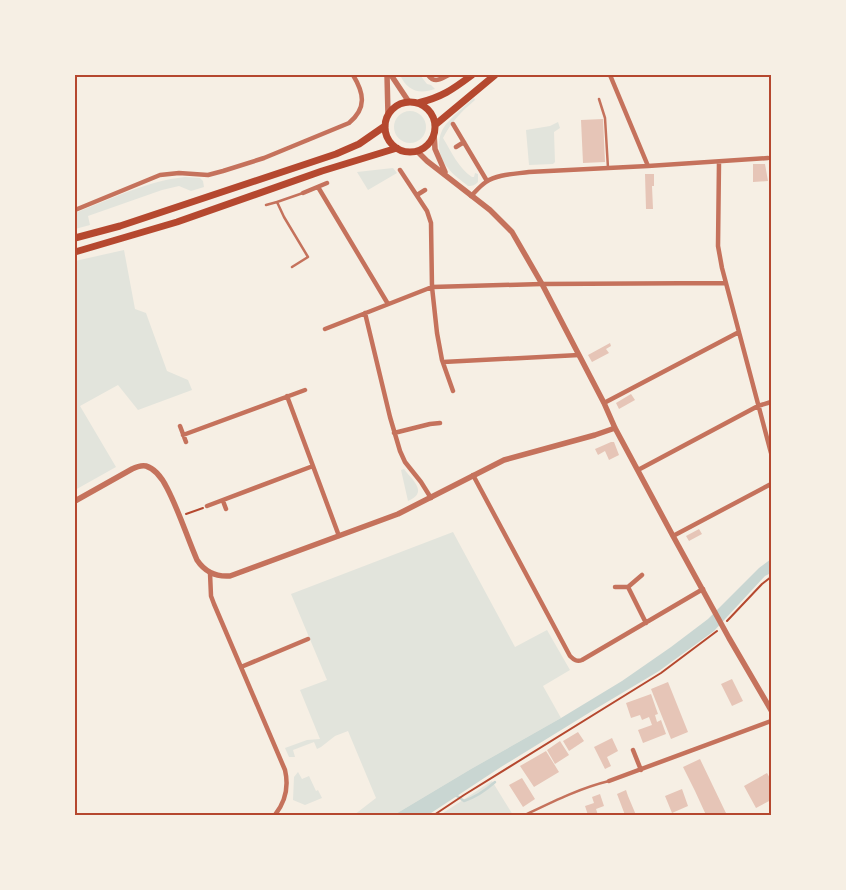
<svg xmlns="http://www.w3.org/2000/svg" width="846" height="890" font-family="Mulish,sans-serif">
<rect width="100%" height="100%" fill="#f6efe4"/>
<!-- green -->
<path fill="#e2e4dc" d="M400,75H420L427,84L431,85L435,89C418,95 407,90 400,75Z
M474,98L475,100C461,112 452,121 443,138C451,151 459,169 472,177H474L475,173L478,174V182C475,185 473,186 468,186C461,180 453,175 448,168C436,155 436,134 448,122C456,113 465,106 474,98Z
M394 127a16 16 0 1 1 32 0a16 16 0 1 1-32 0Z
M558,122L560,128L554,132L555,162L553,164L529,165L526,130L550,126Z
M393,168L397,173L368,190L357,172Z
M185,177L200,178L203,181L204,187L191,191L179,186L162,190L88,216L90,225L75,229V213C111,199 147,181 185,177Z
M124,250L135,309L146,313L167,371L188,380L192,390L138,410L118,385L80,406L116,467L75,490V261Z
M404,469C412,480 429,492 408,501L401,470Z
M453,532L515,647L547,630L570,670L543,686L561,718L471,769L394,815H354L376,798L348,731L335,736L321,747L317,749L314,742L293,750L295,757H289L285,748L307,740L320,739L300,690L327,680L291,594Z
M298,772L302,779L309,776L316,791L318,790L322,798L305,805L293,800L294,777Z
M492,781L513,815H440Z"/>
<!-- water -->
<path fill="#c9d6d2" d="M771,559V573L765,576L714,631L659,671L592,711L501,767L428,815H394L471,769L561,718L622,681L671,647L708,619L759,568Z"/>
<g fill="none" stroke-linecap="round" stroke-linejoin="round">
<!-- stream -->
<path stroke="#c9d6d2" stroke-width="2.5" d="M455,794L457,796L464,801C476,797 486,790 495,782"/>
</g>
<!-- building -->
<path fill="#e6c5b7" d="M603,119L605,162L583,163L581,120Z
M753,164H765L768,181L753,182Z
M645,174H654V186H652L653,209H646Z
M610,343L611,346L606,349L609,353L592,362L588,355Z
M631,394L635,400L619,409L616,403Z
M611,442H614L619,455L609,460L605,451L598,455L595,449Z
M699,529L702,534L689,541L686,536Z
M732,679L743,701L732,706L721,684Z
M668,682L688,732L671,739L651,689Z
M651,694L658,714L655,715L657,722L661,720L666,734L643,743L638,730L652,725L649,717L642,720L640,715L631,718L626,703Z
M578,732L584,741L569,751L563,741Z
M612,738L618,751L607,757L611,766L605,769L594,747Z
M560,741L569,755L555,764L547,750Z
M546,751L559,772L534,787L520,766Z
M700,759L724,809L727,815H706L695,791L683,767Z
M767,773L771,780V800L756,808L744,786Z
M522,778L535,799L523,807L509,785Z
M682,789L688,806L672,813L665,796Z
M626,790L628,796L636,815H625L617,794Z
M600,794L604,806L596,809L598,815H588L585,806L594,803L592,797Z"/>
<g fill="none" stroke-linecap="round" stroke-linejoin="round">
<!-- path -->
<path stroke="#b5482f" stroke-width="2" d="M186,514L203,508
M727,621L762,584L771,577
M434,815L464,795L661,673L717,631"/>
<!-- service -->
<path stroke="#c5725c" stroke-width="2.5" d="M599,99L605,118L608,168
M266,205L277,202
M292,267L308,257L284,217L277,202L303,193
M525,815C552,802 580,788 609,781"/>
<!-- minor -->
<path stroke="#c5725c" stroke-width="4.5" d="M428,75C435,84 440,79 449,75
M610,75L648,166
M453,124L487,181
M456,147L464,142
M719,162L718,246L722,268L771,453
M400,170L427,211L431,223L432,287L437,333L442,360L453,391
M318,187L388,304
M303,193L327,183
M417,195L425,190
M471,196C476,191 480,186 486,182C497,174 515,174 529,172L648,166L768,158
M75,210L160,175L179,173L208,175L223,171L264,158L349,123C367,108 364,93 353,75
M365,313L390,417L400,451L405,462L421,482L431,498
M325,329L432,287L542,284L726,283
M443,362L579,355
M287,396L339,536
M604,403L739,332
M180,426L186,442
M394,433L430,424L440,423
M183,435L305,390
M638,470L758,406L771,402
M473,475L570,656C574,660 577,662 582,660L703,589
M223,501L226,509
M207,506L313,466
M673,536L771,484
M210,573L211,596L214,604L285,770C289,787 286,801 275,815
M615,587H628L642,575
M628,587L646,623
M241,667L308,639
M633,750L641,770
M609,781L771,721"/>
<!-- tertiary -->
<path stroke="#c5725c" stroke-width="5.5" d="M387,75L388,115
M391,75L409,102
M434,134L435,149L445,172
M417,151L427,161L490,210L512,232L542,284L604,403L615,428L673,536L729,638L771,710
M75,501L132,469C136,467 141,465 146,466C156,469 163,480 167,488C179,511 187,537 197,560C205,572 216,577 230,576L398,514L504,460L595,435L615,428"/>
<!-- primary -->
<path stroke="#b5482f" stroke-width="7" d="M385 127a25 25 0 1 1 50 0a25 25 0 1 1-50 0Z
M418,103C442,97 452,90 472,75
M435,125L495,75
M75,238L120,226L336,154L359,144L385,126
M75,252L177,222L322,171L397,148"/>
</g>
<!-- border -->
<rect width="846" height="890" fill="none" stroke="#f6efe4" stroke-width="152"/>
<rect x="76" y="76" width="694" height="738" fill="none" stroke="#b5482f" stroke-width="2"/>
</svg>
